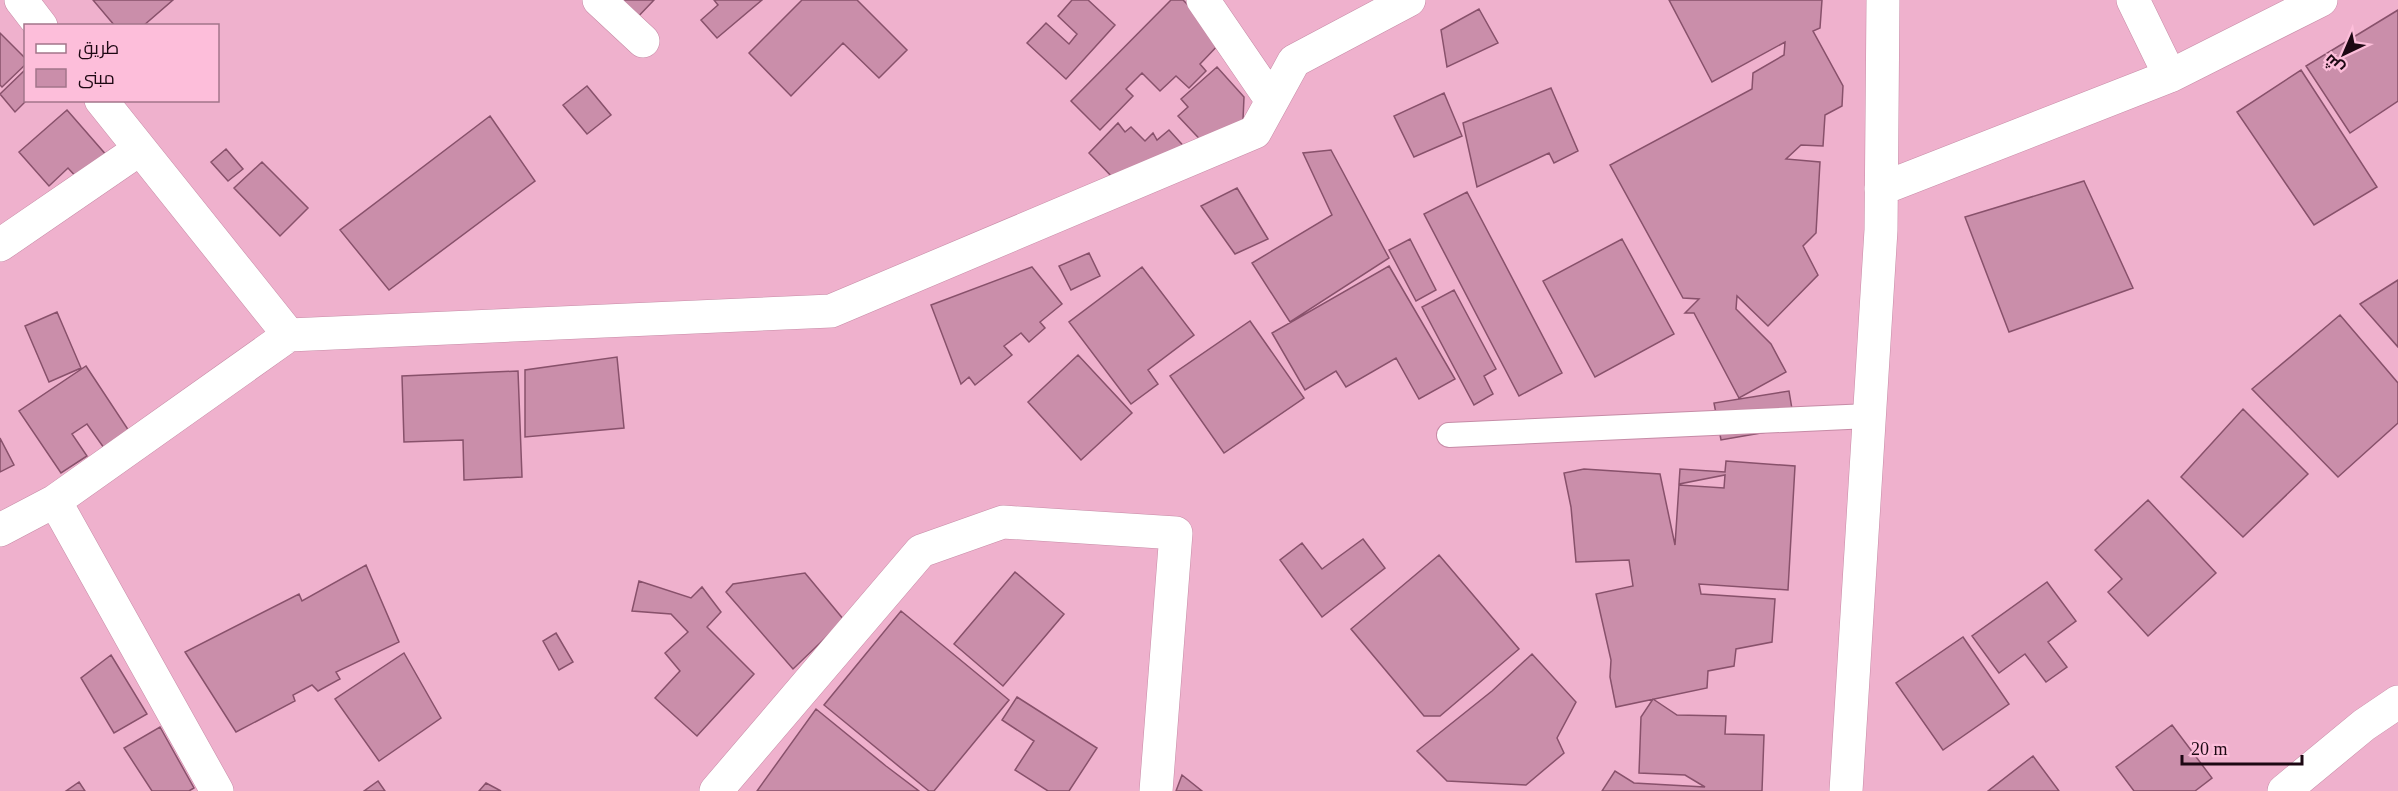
<svg xmlns="http://www.w3.org/2000/svg" width="2398" height="791" font-family="'Times New Roman',Cairo,serif">
<rect width="100%" height="100%" fill="#efb1cd"/>
<!-- building -->
<path fill="#ca8eaa" stroke="#88516b" stroke-width="1.5" d="M93,0H173L143,26H115Z
M609,0H654L633,22Z
M714,0H762L717,38L701,20L718,5Z
M802,0H857L907,50L879,78L843,43L791,96L749,53Z
M1072,0H1088L1115,25L1066,79L1027,43L1046,23L1069,44L1077,34L1058,16Z
M1171,0H1183L1223,40L1200,64L1206,71L1189,88L1176,76L1160,91L1142,73L1126,89L1133,96L1100,130L1071,101Z
M1669,0H1822L1820,28L1813,31L1843,86L1842,106L1825,115L1823,146L1801,145L1786,159L1820,162L1816,233L1803,246L1818,275L1768,326L1737,296L1736,309L1771,344L1786,372L1739,398L1694,313H1685L1699,299L1683,298L1610,165L1752,89L1753,73L1784,55L1785,42L1712,82Z
M1479,9L1498,43L1447,67L1441,30Z
M2398,10V101L2350,133L2306,66Z
M0,33L26,59V64L2,87L0,85Z
M1217,67L1244,97L1243,120L1210,150L1178,116L1188,107L1181,99Z
M26,69L27,100L15,112L0,94Z
M2301,70L2377,187L2314,225L2237,112Z
M587,86L611,115L587,134L563,105Z
M1551,88L1578,151L1554,163L1549,153L1477,187L1463,123Z
M1444,93L1462,136L1414,157L1394,116Z
M67,110L108,157L80,181L68,168L49,186L19,152Z
M490,116L535,181L389,290L340,230Z
M1118,123L1125,132L1131,127L1145,141L1153,133L1157,140L1169,130L1189,152L1119,184L1089,153Z
M226,149L243,169L228,181L211,162Z
M1331,150L1389,258L1290,322L1252,263L1332,215L1303,153Z
M262,162L308,208L280,236L234,188Z
M2084,181L2133,288L2009,332L1965,217Z
M1237,188L1268,239L1235,254L1201,206Z
M1467,192L1562,373L1519,396L1424,214Z
M1410,239L1436,290L1416,301L1389,250Z
M1622,239L1674,334L1595,377L1543,281Z
M1089,253L1100,276L1071,290L1059,266Z
M1389,266L1455,379L1419,399L1396,358L1346,387L1336,371L1305,390L1272,333Z
M1032,267L1062,304L1040,322L1045,328L1029,342L1021,333L1004,346L1012,355L975,385L969,377L961,384L931,305Z
M1142,267L1194,335L1148,370L1158,384L1131,404L1069,322Z
M2398,280V347L2360,304Z
M1454,290L1496,369L1484,376L1493,394L1474,405L1422,307Z
M57,312L81,368L49,382L25,326Z
M2340,315L2398,383V423L2338,477L2252,389Z
M1250,321L1304,398L1224,453L1170,376Z
M1078,355L1132,413L1081,460L1028,402Z
M617,357L624,428L525,437V370Z
M86,366L129,431L104,448L87,424L72,434L87,456L61,473L19,411Z
M518,371L522,477L464,480L463,440L404,442L402,376Z
M1789,391L1795,427L1721,440L1714,403Z
M2243,409L2308,474L2243,537L2181,477Z
M0,438L14,465L0,472Z
M1726,461L1795,466L1788,590L1699,584L1701,594L1775,599L1772,642L1736,649L1734,666L1708,671L1707,688L1616,707L1610,677L1611,660L1596,594L1633,586L1629,560L1576,562L1571,507L1564,473L1584,469L1660,474L1675,545L1679,485L1724,488L1725,475L1679,484L1680,469L1725,472Z
M2148,500L2216,573L2148,636L2108,592L2122,579L2095,550Z
M1363,539L1385,568L1322,617L1280,560L1302,543L1322,569Z
M1439,555L1519,649L1440,716H1424L1351,629Z
M366,565L399,642L336,672L340,679L318,691L312,685L293,695L295,701L236,732L185,652L299,594L302,601Z
M1015,572L1064,614L1003,686L954,644Z
M805,573L844,620L793,669L726,592L733,584Z
M639,581L691,598L702,587L721,612L707,627L754,674L697,736L655,698L680,671L665,653L688,632L671,614L632,611Z
M2047,582L2076,621L2048,642L2067,667L2046,682L2025,654L1999,673L1972,636Z
M901,611L1009,700L934,791H929L824,705Z
M556,633L573,662L559,670L543,641Z
M1963,637L2009,704L1943,750L1896,683Z
M404,653L441,718L379,761L335,699Z
M1532,654L1576,702L1557,738L1564,753L1526,785L1447,781L1417,751L1492,691Z
M111,655L147,714L114,733L81,678Z
M1017,697L1097,748L1069,791H1048L1015,770L1034,741L1002,720Z
M1653,699L1677,715L1726,716L1725,734L1764,735L1762,791H1602L1615,771L1634,783L1705,787L1685,775L1639,773L1641,717Z
M816,709L886,766L919,791H757Z
M2172,725L2212,778L2195,791H2134L2116,767Z
M160,727L194,788L189,791H152L124,748Z
M2033,756L2059,791H1988Z
M1182,775L1202,791H1176Z
M378,781L385,791H364Z
M79,782L85,791H66Z
M486,783L501,791H479Z"/>
<g fill="none" stroke-linecap="round" stroke-linejoin="round">
<defs>
<path id="service" d="M1449,435L1869,416"/>
<path id="minor" d="M21,0L41,26
M599,0L643,41
M1203,0L1272,101
M2133,0L2170,76
M101,100L289,335
M1881,189L2170,76L2321,0
M0,245L140,149
M55,501L217,791
M0,530L55,501L289,335L831,311L1255,132L1294,61L1409,0
M716,791L921,551L1003,522L1176,533L1156,791
M1846,791L1881,230L1883,0
M2284,791L2364,725L2398,702"/>
</defs>
<!-- service casing -->
<use href="#service" stroke="#c68ba6" stroke-width="26"/>
<!-- minor casing -->
<use href="#minor" stroke="#c68ba6" stroke-width="34"/>
<!-- service -->
<use href="#service" stroke="#fff" stroke-width="24"/>
<!-- minor -->
<use href="#minor" stroke="#fff" stroke-width="33"/>
</g>
<!-- legend -->
<rect x="24" y="24" width="195" height="78" fill="#fdbeda" stroke="#a3758a" stroke-width="1.5"/>
<rect x="36" y="44" width="30" height="9" fill="#ffffff" stroke="#a3758a" stroke-width="1.5"/>
<text x="78" y="54" font-size="18" fill="#1d0813">طريق</text>
<rect x="36" y="69" width="30" height="18" fill="#ca8eaa" stroke="#a3758a" stroke-width="1.5"/>
<text x="78" y="84" font-size="18" fill="#1d0813">مبنى</text>
<!-- north arrow -->
<g transform="translate(2344 54) rotate(224)" stroke="#fdbeda" stroke-width="4.5" paint-order="stroke">
<path d="M0-4.5L10 22L0 15L-10 22Z" fill="#1d0813"/>
<text y="-9" font-size="16" font-weight="bold" text-anchor="middle" fill="#1d0813">ش</text>
</g>
<!-- scale -->
<path d="M2182 755v9h120v-9" fill="none" stroke="#1d0813" stroke-width="3"/>
<text x="2191" y="755" font-size="18" fill="#1d0813" stroke="#fdbeda" stroke-width="4.5" paint-order="stroke">20 m</text>
</svg>
